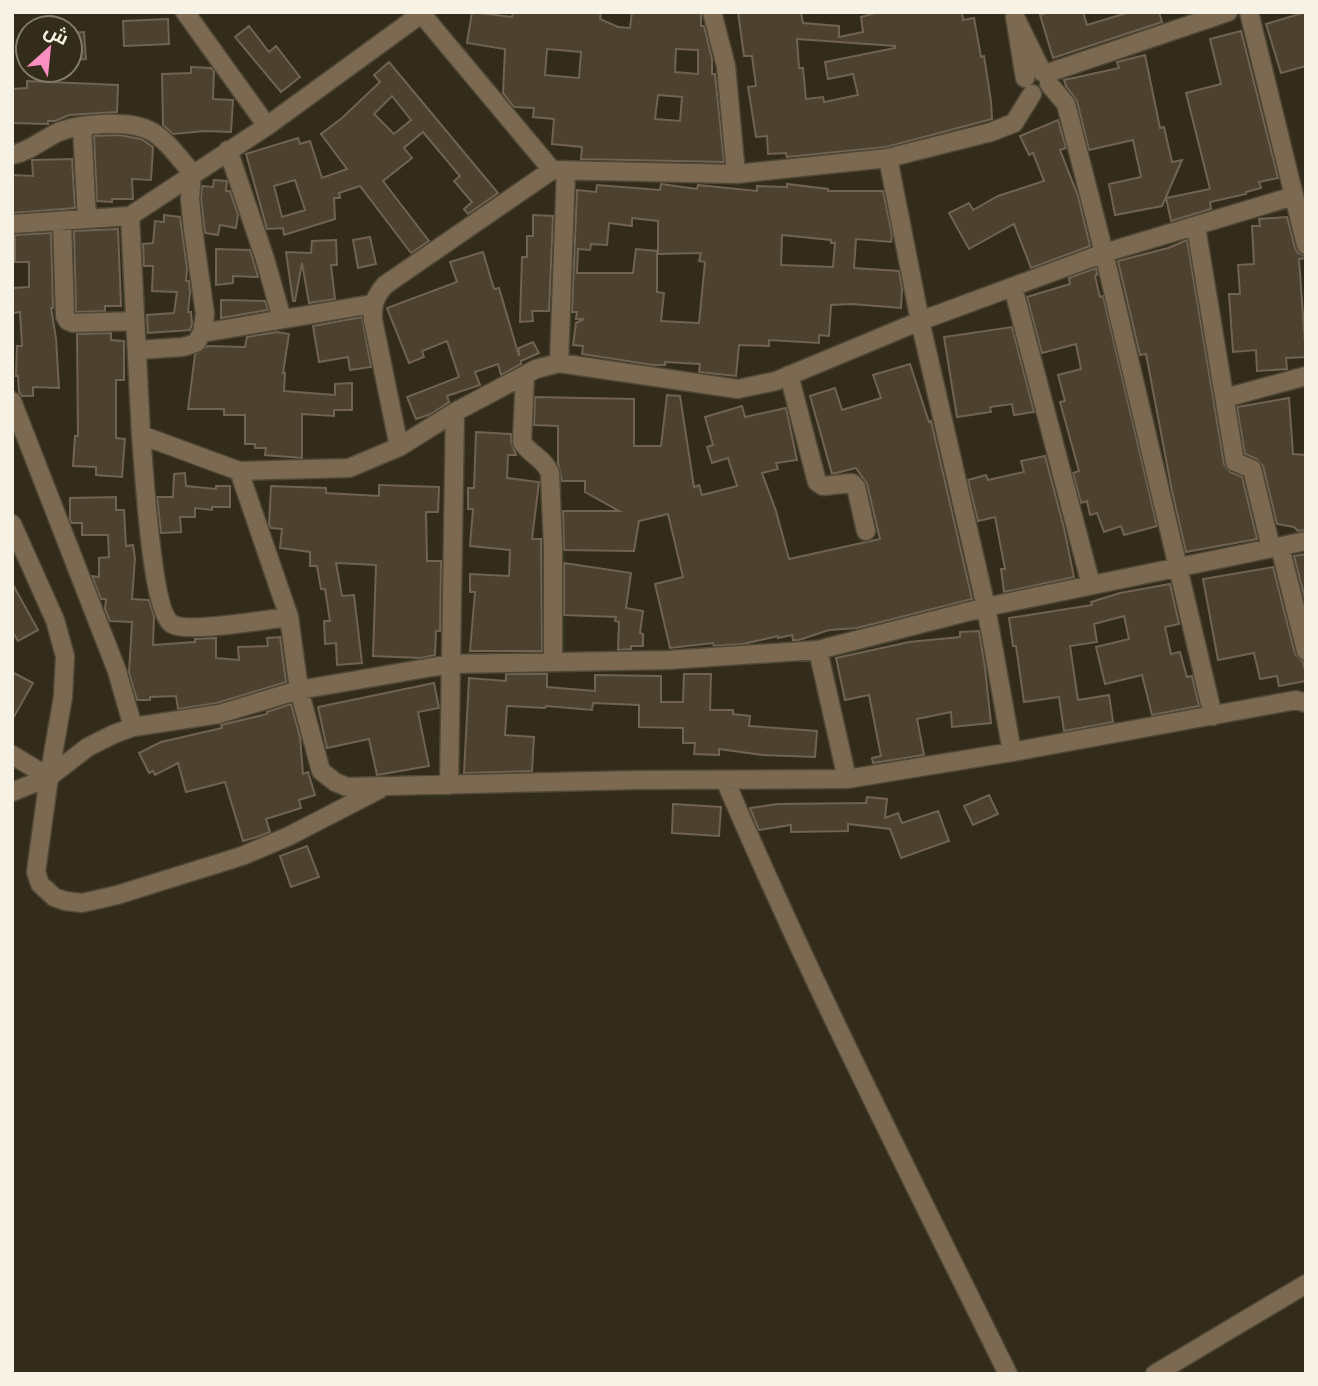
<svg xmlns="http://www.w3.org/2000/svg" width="1318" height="1386" font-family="'Asap Condensed',Cairo,sans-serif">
<rect width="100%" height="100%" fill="#342c1a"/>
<!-- building -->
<path fill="#4d412f" stroke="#706351" stroke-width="2" fill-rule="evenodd" d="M472,12L512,17L513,12H601L600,19L618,27L630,28L632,12H701V26H704L712,59V74H715L724,162L581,159L582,147L552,144L554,119L533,117L534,108L514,107L503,93L505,49L467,43ZM547,49L581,52L579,78L545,75ZM676,49L698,50V74L675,72ZM658,95L682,97L680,121L655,119Z
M738,12H801L803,23L839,26V37L863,32L861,17L879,12H962L963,20L974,18L981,57L984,56L991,101L992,119L886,147L787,157L786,153L768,154L767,136L756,137L748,87L756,86L752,56H744ZM797,39L895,46V48L825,62L828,79L853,74L858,95L824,102L823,97L806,99L803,68H799Z
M1049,12H1083L1087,25L1130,12H1159L1162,22L1053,58L1040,15Z
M1306,12V66L1281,73L1266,24Z
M168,19L169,44L124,46L123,21Z
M249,26L269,52L276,46L300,77L281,92L235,37Z
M1241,31L1278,178L1259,182L1261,188L1246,192V194L1210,202L1211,209L1171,221L1166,198L1210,189L1186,93L1221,84L1210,39Z
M84,32L86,59L70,60V33Z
M1145,55L1160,128L1164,127L1172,162L1182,160L1162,206L1115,215L1109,184L1141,177L1133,140L1089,150L1077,101L1066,86L1064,80L1119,68L1117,62Z
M389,62L498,193L468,214L464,209L472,202L454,181L460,176L423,132L404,148L412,158L383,181L429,241L411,253L360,186L339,193L340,198H334L335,219L284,235L283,228L267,229L246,154L298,138L300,144L310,141L322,178L347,169L321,134L342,118L380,82L374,75ZM392,96L411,120L394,134L374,114ZM295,180L305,210L282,217L274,186Z
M191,67L211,68L214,71L213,99L233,100L231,132L205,131L173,134L163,125L162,74L191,73Z
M27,81L118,85L117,112L69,115L55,121H48V124L12,123V89L27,88Z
M1058,120L1066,148L1060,150L1078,196L1090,246L1031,268L1014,224L969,249L949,213L969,203L973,210L998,196L1044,181L1033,153L1029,155L1020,136Z
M119,135L141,139L153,147L151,180L132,179L133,199H112V202L97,201L94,136Z
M72,159L75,208L12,213V175L33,176L32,160Z
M214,180L227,181L226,191H230L238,215L236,228L220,225L218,235L205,233L201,199L202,186L213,187Z
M661,184L697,189L698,185L757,191V186L787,187V184L828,189V191H883L892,235L891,242L856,239L854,268L899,271L902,289L901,308L851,304L831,305L829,336L819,335V343L769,340V346L739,345L736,376L699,372L700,364L665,362V365H653L582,354L583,346L573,345L576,323L584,319H576L577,312H572L577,190L596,192L597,185L660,190ZM632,218L658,221V254L701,253L699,261L705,262L699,323L661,321L664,293L657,292V251L636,249L633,273H577L578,249L590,250L591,244L607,245L609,223L632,226ZM782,235L831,240V243H835L833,267L781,265Z
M164,215L180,217L187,268L186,281H189L190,293L188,312H191L192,324L190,330L148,333L147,315L174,313L177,292L152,291L153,266H144L143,244L153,243L155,221L164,222Z
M533,215L553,216L549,311H532L533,321L520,322L522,257H527V236H533Z
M1287,217L1295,248L1298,253L1306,256V258L1299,259L1306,357L1286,358L1287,369L1257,371L1256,350L1233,352L1229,294H1240L1238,265L1254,264L1252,226H1260L1259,219Z
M118,229L121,306H105V311L76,312L74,231Z
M51,233L53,308H51L56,338L59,388L33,387V396H22L19,392L18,376H16L17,346H22L20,312L13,313L12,288L29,287V262H15V235Z
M370,237L376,264L358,268L353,240Z
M336,240L337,265H331L335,299L309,303L302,263L295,301H293L286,252L311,253L312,241Z
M1187,240L1224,464L1230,472L1242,477L1257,539L1186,552L1172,491L1146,354L1140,355L1118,261L1168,248Z
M216,249L250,250L258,277L233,276V283L216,285Z
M483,252L494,289L499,288L519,356V348L533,342L539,353L521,361V364L501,375L498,364L475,372L480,385L447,396L449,402L431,414L416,419L407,397L459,377L447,341L422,351L424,357L409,363L387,308L457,282L450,262Z
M1096,268L1097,275L1095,276L1100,297L1103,296L1157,526L1124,535L1121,526L1104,532L1097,513L1090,515L1087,501L1081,503L1073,473L1079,471L1060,402L1065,401L1058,375L1081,369L1076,344L1042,353L1027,297L1070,284L1069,278Z
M221,300L265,301L268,310L221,318Z
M362,317L371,367L350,370L348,357L319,362L313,326Z
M1012,327L1034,412L1014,415L1012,404L990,407L991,412L957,417L944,337Z
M277,332L289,334L283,373H285L284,391L335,395V384L352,383V410H334V416L302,414V458L265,455L266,448H255V444H245V415H224V409H188L195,355L207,346L245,347L247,337Z
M111,333V340L124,341V380H116V438L125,439L122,477L96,475V467L73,466L75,436H78L77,334Z
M910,364L929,422L931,421L972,599L857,628L829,630L799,640H793L792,635L778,638V636L743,644L714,646L713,643L670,648L655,584L683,577L668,514L639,521L634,551L564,550L563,511H619L585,492V481H562L558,463V426L534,425L535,397L634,399V446H661L667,395L680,396L694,487L699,485L702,495L737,486L728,458L712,463L707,447L713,445L705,417L742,406L745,417L786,408L797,460L776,463L778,469L762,473L776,511L789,559L880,539L867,484L856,468L832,474L810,396L835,388L842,410L881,398L873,375Z
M1289,398L1293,454L1306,455V530L1298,531L1294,527L1277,524L1263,466L1257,459L1245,454L1237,407Z
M476,432L511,434V442L516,455H508L507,478L539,482L532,539H541L542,651H470L475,592H470V574L509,576L510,550L470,546L473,509H468V488H474Z
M1045,456L1064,528L1074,577L1004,592L1001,569H1005L995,517L978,521L968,480L986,475L988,480L1024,472L1021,461Z
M185,473L186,486L216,489V486H230V507H212V510L195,508V517H180L181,532L161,533L157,497H173L174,474Z
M379,485L439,487L438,512H426L427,561H441L440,631H436L435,655L421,658L373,656L376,565L336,563L342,596L354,595L362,663L337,665L336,643L325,644L324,621H330L325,589H321L317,566H310V552L280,548L282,529L271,528L269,524L271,486L326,488V493L379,496Z
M116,497V510H124L126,546L133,545L135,558L132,599L149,600L154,616L153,645L195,642V639L216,638V658L239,660L238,647L268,646L267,638L280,637L286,682L217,703L178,709L176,696L150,697V700H137L129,673L132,622L110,621L105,609L106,599H101L92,576L99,577V558L109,557L108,535H82V523H72L70,520V498Z
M1306,554V603L1294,556Z
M564,563L631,573L626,608L643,611L640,633L643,634V646H631V649L618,650L619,622L615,621L616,617L564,615Z
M1273,567L1295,654L1303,662L1306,674V681L1279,686L1277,676L1260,679L1254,653L1218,660L1203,579Z
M12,583L38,630L18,641L12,631Z
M1170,584L1179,624L1165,627L1171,654L1180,652L1187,677L1192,676L1199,706L1152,715L1142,675L1105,684L1096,647L1129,639L1124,616L1094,624L1097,642L1070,646L1078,700L1109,695L1113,722L1064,731L1059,697L1024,702L1016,646H1013L1009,618L1092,605L1091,602L1120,593Z
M979,631L985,668L991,723L952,727L951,712L917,719L924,755L873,763L872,758L881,756L869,695L845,700L836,658L909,642L960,637V632Z
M12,672L33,683L12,720Z
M506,674H547V687L595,691V675L661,676V702H683L684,674H711L710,710H733V714L750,716L749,726L817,731L815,757L762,755L719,749V755L694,754L695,743H683V728L639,727V705L593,703L592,710L546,706L545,708L507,706L505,735L534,737L532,771L464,773L469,678L506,681Z
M434,683L439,708L418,712L429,766L377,775L369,739L327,748L318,707Z
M291,704L300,737L303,774L308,772L315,795L299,800L301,808L266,819L270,832L257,837L243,841L225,782L186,792L178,763L155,775L153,771L149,773L139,753L161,742L222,728L221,725L267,714V712Z
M989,795L998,814L973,825L964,806Z
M867,797L887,799L885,818L898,813L902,823L938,811L949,841L901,858L890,829L848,824V831L791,832V825L759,830L750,808L777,804L866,803Z
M673,804L721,807L719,836L672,833Z
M307,846L319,877L291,887L280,856Z"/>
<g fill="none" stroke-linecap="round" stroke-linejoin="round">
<defs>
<path id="minor" d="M185,12L267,126
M420,12L552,170
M712,12L726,66L736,174
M1249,12L1306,245
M421,14L267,126L130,216L141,435L239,471L349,468L399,447L455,412L536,369L559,363L738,389L776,381L920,321L1104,253L1294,196
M1045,74L1228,12
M1025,78L1015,17L1042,72
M1049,84L1066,104L1104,253L1213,716
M82,126L87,219
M228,150L265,259L282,319
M12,155C31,151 44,138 61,131C75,126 89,125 103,124C154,121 162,137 192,173L190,199L193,229L205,314L202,333L196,343L183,347L137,350
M888,158L920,321L986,607L1012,752
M62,221L65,316L68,321L73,323L135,321
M12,224L130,216
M1196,227L1235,462L1252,469L1271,548
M1013,287L1091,585
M202,333L372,304
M559,363L566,170
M525,375L522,442C530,455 544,458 550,473L553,546V662
M789,375L817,482L823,486L852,483L856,487L866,531
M1225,398L1306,376
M12,401L117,671L133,727
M141,435C144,466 151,611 172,624C187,634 267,619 289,617
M399,447L373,320C372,304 375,297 385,285L552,170L736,174L888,158L991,132L1014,123L1032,94
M239,471L289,617L299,690L321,771L335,782L347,787L637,780L847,779L1012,752L1296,700L1306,703
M12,524L55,620L65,656L63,697L49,777L36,872L40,884L54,897L65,901L82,903L117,895L242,856L289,836L380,789
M1280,547L1306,651
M818,650L847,779
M12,755L49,777
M725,780C811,982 911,1177 1008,1374
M449,785L455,412
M12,792L49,777L88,747L114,734L133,727L219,714L299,690L450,664L668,660L818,650L986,607L1306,541
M1155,1374L1306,1284"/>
</defs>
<!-- minor casing -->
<use href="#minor" stroke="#4f4837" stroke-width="21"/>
<!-- minor -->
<use href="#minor" stroke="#7c6951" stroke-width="18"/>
</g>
<!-- border -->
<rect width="1318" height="1386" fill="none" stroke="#f7f2e6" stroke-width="28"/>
<!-- north arrow -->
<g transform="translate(49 49) rotate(27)"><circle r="33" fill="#342c1a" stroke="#827b6c" stroke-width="2"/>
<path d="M0-5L12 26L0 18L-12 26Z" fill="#fc8fc2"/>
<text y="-10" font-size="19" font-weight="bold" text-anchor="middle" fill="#f7f2e6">ش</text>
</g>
</svg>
